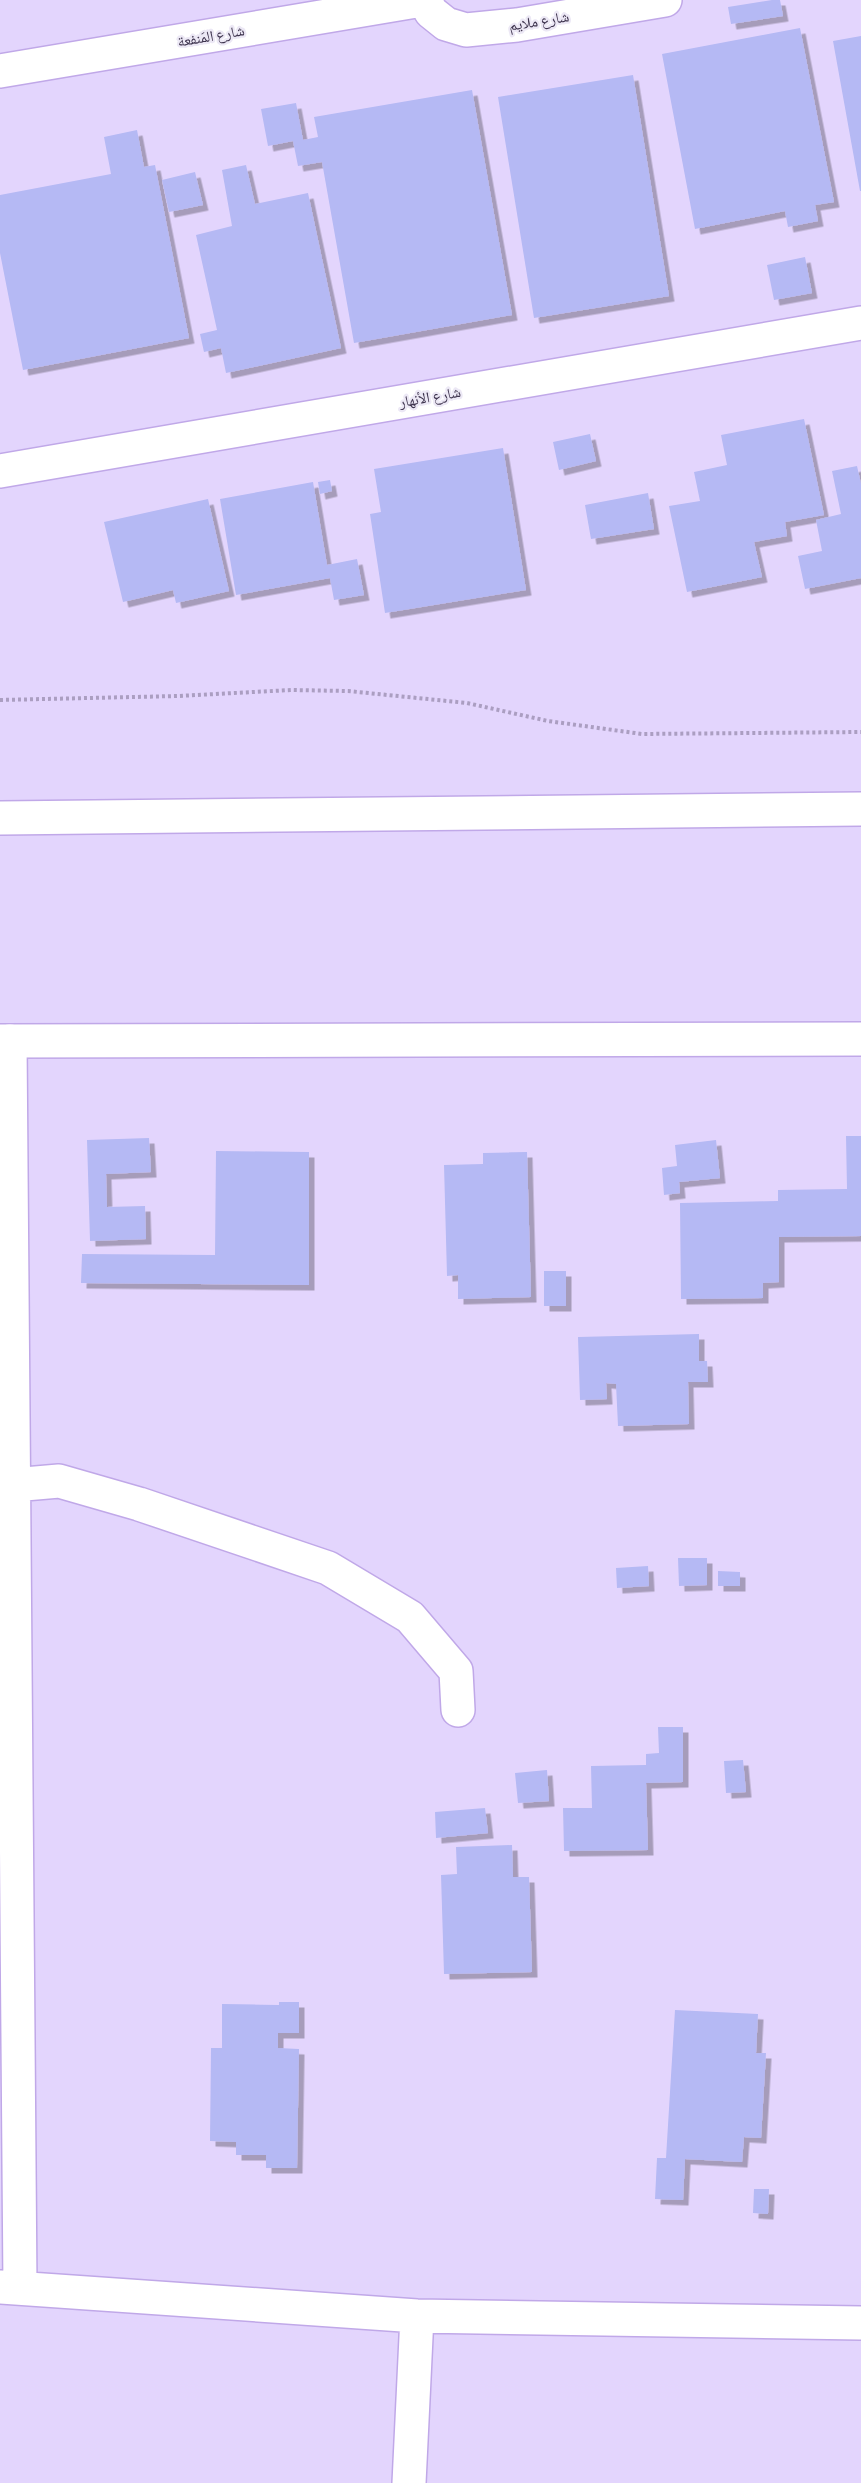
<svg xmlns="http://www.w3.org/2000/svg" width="861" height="2483" font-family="Manrope,'Noto Naskh Arabic',sans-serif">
<defs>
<filter id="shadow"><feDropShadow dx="5.5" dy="5.5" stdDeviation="0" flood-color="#0004"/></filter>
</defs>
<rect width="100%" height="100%" fill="#e3d5fd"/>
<!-- building -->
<path fill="#b5b9f4" filter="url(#shadow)" d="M772,0H780L783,16L731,24L728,7Z
M800,28L834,202L815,205L818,221L788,227L785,211L695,229L662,54Z
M861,36V191H860L833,41Z
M633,75L669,296L534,318L498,97Z
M472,90L512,315L354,343L322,162L298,166L293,141L268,146L261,109L296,103L303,140L318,137L314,117Z
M137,130L144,167L155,165L189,338L23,370L0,253V195L111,174L104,137Z
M246,165L255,204L308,193L341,348L226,373L221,348L204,352L200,334L217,330L196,235L232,226L222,170Z
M195,172L203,205L169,212L162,180Z
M805,257L812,293L774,300L767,265Z
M804,419L824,515L785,522L787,536L754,542L762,577L687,592L669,506L700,501L694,472L727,465L721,435Z
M590,434L596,461L559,470L553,442Z
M503,448L526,590L385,613L370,514L381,512L374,469Z
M857,466L861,484V578L805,589L798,556L822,551L816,520L841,514L832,471Z
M330,480L332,491L320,494L318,482Z
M313,482L327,565L357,559L364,595L334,600L330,578L236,595L220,499Z
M648,493L654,529L591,539L585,505Z
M208,499L229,591L176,603L173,590L123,602L104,522Z
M846,1136H861V1236L779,1237V1282L763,1283V1298L681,1299L680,1203L778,1201V1190L847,1189Z
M149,1138L151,1172L106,1174L107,1207L145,1206L146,1239L90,1241L87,1140Z
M716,1140L720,1178L679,1182L680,1193L664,1195L662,1168L677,1166L675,1145Z
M216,1151L309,1152V1285L81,1283L82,1254L215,1255Z
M527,1152L531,1297L458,1299V1275L447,1276L444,1165L483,1164V1153Z
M544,1271H566V1306H544Z
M699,1334V1361H707L708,1382H688L689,1424L618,1426L616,1384L606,1383L607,1399L580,1400L578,1337Z
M678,1558H707V1585L679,1586Z
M648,1566L649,1586L617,1588L616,1568Z
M718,1571L740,1572V1586H718Z
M658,1727H683V1782L646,1783L648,1850L564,1851L563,1808H592L591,1766L646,1765V1754L659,1753Z
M743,1760L746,1792L726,1793L724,1761Z
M547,1770L549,1801L518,1803L515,1773Z
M485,1808L488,1833L436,1838L435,1812Z
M512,1845L513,1877H529L532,1972L444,1974L441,1875L457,1874L456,1847Z
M279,2002H299V2033H278V2048L299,2049L297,2168H266V2155H236V2142L210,2141L211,2048H222V2004L279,2005Z
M675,2010L758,2014L756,2053H766L761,2138L744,2137L742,2162L685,2159L683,2200L655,2199L657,2158H666Z
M754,2189H769L768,2214L753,2213Z"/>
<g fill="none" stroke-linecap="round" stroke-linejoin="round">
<defs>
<path id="minor" d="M425,0L431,12L446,24L466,30L517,25L665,0
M0,71L422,0
M0,471L861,323
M0,818L861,809
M10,1041L20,2288
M13,1485L59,1481L139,1504L328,1568L410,1617L456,1671L458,1710
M0,2287L417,2316L861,2323
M409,2483L417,2316"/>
<path id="tertiary" d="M0,1041L861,1039"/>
</defs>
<!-- minor casing -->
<use href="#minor" stroke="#c0a8e8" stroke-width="36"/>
<!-- tertiary casing -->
<use href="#tertiary" stroke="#c0a8e8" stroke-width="36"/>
<!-- path -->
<path stroke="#ab9ec1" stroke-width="4" stroke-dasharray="3 3" stroke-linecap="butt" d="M0,700L178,696L291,690L348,691L467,703L548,721L642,734L861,732"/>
<!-- minor -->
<use href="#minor" stroke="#fff" stroke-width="33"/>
<!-- tertiary -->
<use href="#tertiary" stroke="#fff" stroke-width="33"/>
</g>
<g text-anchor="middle" stroke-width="4.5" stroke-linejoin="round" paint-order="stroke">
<!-- street labels -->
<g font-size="15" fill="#3e344e" stroke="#ece8f5">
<text transform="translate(539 21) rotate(-9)" y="5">شارع ملايم</text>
<text transform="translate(211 36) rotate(-10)" y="5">شارع المَنفعة</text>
<text transform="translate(430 397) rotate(-10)" y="5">شارع الأنهار</text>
</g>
</g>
</svg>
